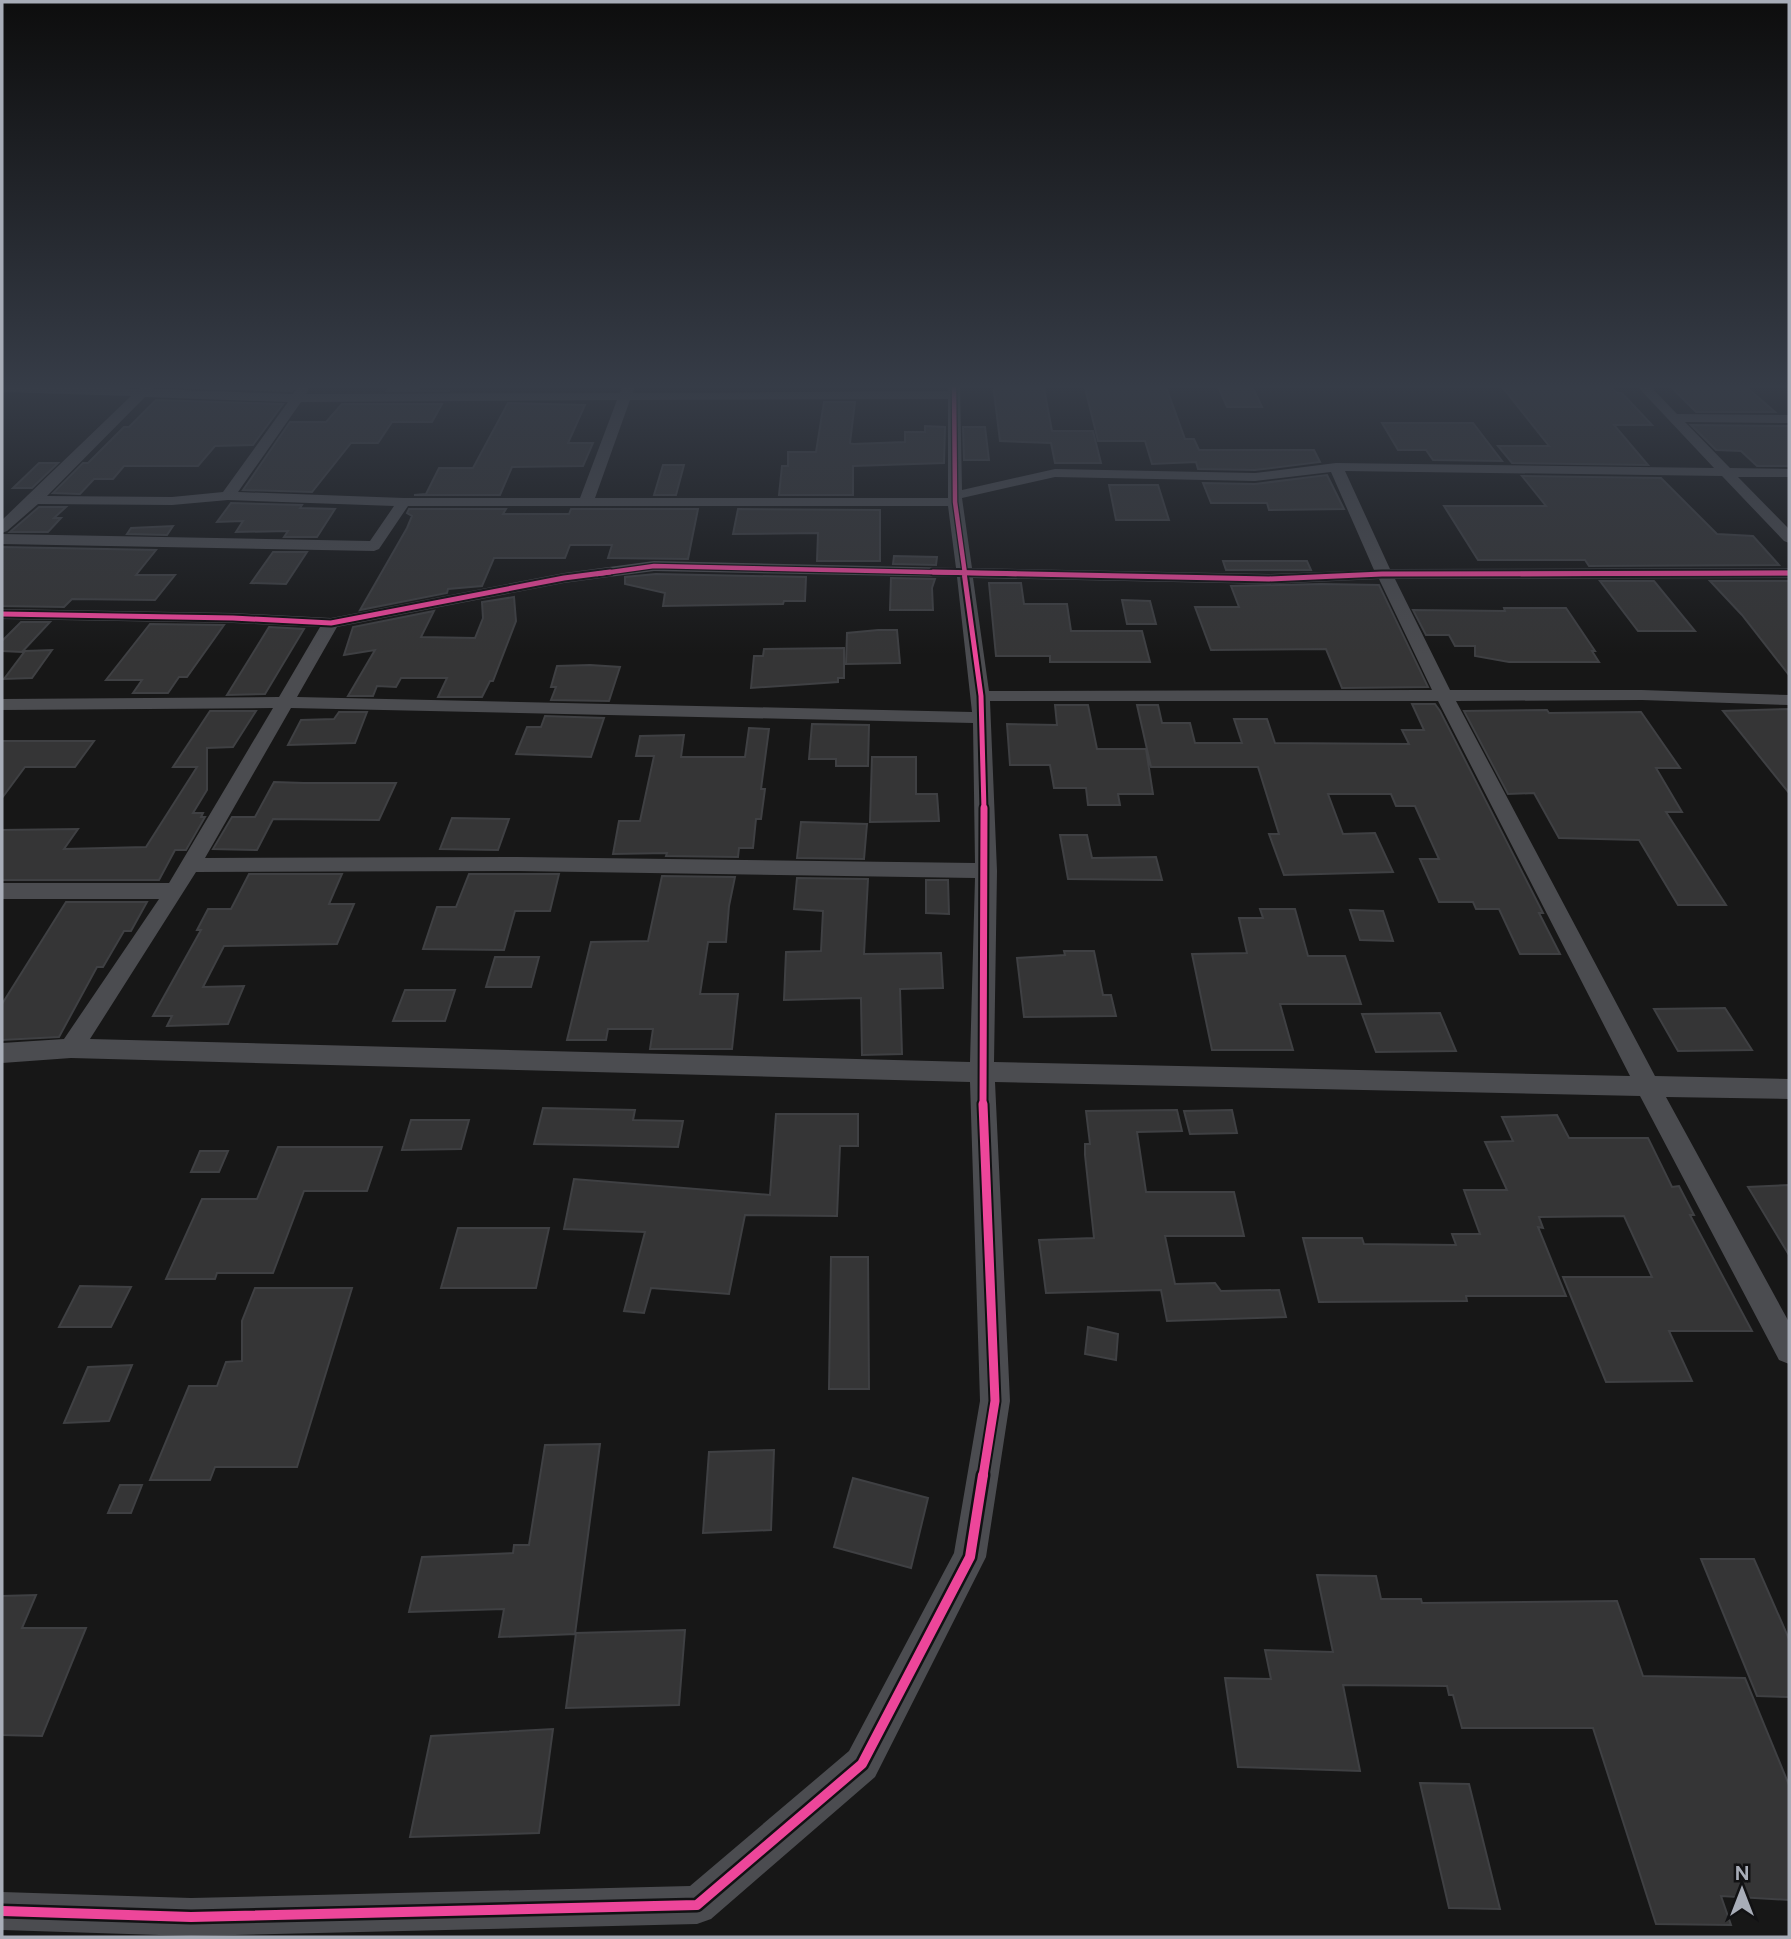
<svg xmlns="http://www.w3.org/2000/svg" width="1791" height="1939" font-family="Figtree,sans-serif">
<rect width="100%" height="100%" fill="#171717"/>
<!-- building -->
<path fill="#353536" stroke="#3f4043" stroke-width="2" d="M173,384H297L292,391L170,387Z
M392,384H421L417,391H450H387Z
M993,384H1023V388H1044L1052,431H1093L1101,463H1055L1051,443L1000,441Z
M1084,384H1165L1185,439H1194L1199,450H1314L1320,462L1255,470L1198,469L1196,462L1152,464L1145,441H1098Z
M1217,384H1251L1262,407H1227Z
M1500,384H1608L1617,393H1622L1652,425H1614L1648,465L1512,463L1498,446H1549Z
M1668,384H1743L1775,412H1696Z
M156,400L283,404L253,445L215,446L198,466H124L113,479H94L80,494L53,493L83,463H88L124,427H129Z
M824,402H855L850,443L853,444L905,442V432H925V426L945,427L944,463L853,466V495H779L782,466H788V452H816Z
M508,403L585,405L568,443H593L583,466L512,467L500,495H414L426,494L439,468H473Z
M342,404H442L432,422H392L378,443H351L312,492L243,490L290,422H326Z
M1382,423H1473L1502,461L1433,460L1426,450H1398Z
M1691,425L1789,426V466H1757L1741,451L1716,450Z
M963,427H985L989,460H964Z
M39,463H58L32,488H13Z
M663,465H684L676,495H654Z
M1327,475L1344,509L1269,510L1267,503H1211L1203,483L1255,484Z
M1522,476L1661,478L1717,534L1753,536L1779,565L1589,566L1585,560H1478L1444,506H1546Z
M1109,485H1158L1169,520H1116Z
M231,503L302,505L300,508L335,509L317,537H284L288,531L236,532L243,521L217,522Z
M39,507H66L54,518H61L48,532H10Z
M409,509H506L503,514H569L571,509H698L688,559L608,558L612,545H570L565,558H494L482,586L448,589L447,593L360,610L407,528L412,516L407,513Z
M738,509L880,510V561H817L818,533L733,534Z
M173,526L167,535L127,534L131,528Z
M2,547L156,550L136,575H175L155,600L72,599L64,607L2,606Z
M273,552H307L286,584L251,583Z
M894,556L937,557L936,565L893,564Z
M1223,561H1307L1311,570H1226Z
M656,574L806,577L805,601H784L783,604L663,606L665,593L625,584V577Z
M891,578L935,579L932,588L933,610H890Z
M1600,581H1654L1695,631H1638Z
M1710,581H1789V675L1742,615Z
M989,583H1021L1024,604H1067L1071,631H1142L1150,662H1050V656H996Z
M1321,584L1379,585L1428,687L1342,688L1326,649L1211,650L1195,607H1239L1231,586Z
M514,597L516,621L493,681H490L482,697H438L447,678H401L396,687L377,686L373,696H348L375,650L344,655L353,627L434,611L421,637L475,638L483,618L482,602Z
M1122,600L1150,601L1156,624H1127Z
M1504,608H1566L1595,651H1592L1599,662H1509L1475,656V646H1455L1449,635H1426L1413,610L1505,611Z
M21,622H50L22,652L2,651V641Z
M150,624L224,625L187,677H179L168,693H133L142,680H106Z
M269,627L304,629L265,694L227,695Z
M878,630H897L900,663L846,664L847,633Z
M844,648V678H838V682L751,688L754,656H763L764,649Z
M52,650L32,678L4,679L25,651Z
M590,665L620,667L609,701L551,700L556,687H551L557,666Z
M1412,704H1435L1440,711L1543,913H1539L1560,954H1520L1499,909H1476L1473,902H1439L1420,859H1439L1415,806H1396L1391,794H1328L1343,834L1375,833L1393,872L1284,875L1269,834H1279L1258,767H1151L1137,705H1158L1162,723H1190L1195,743H1242L1234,719H1267L1275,743L1409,744L1402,730H1424Z
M1055,705H1088L1097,749H1146L1153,794H1118L1120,805H1088L1086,788H1054L1050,765H1010L1007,724L1057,725Z
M1789,709V793L1723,711Z
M1547,710L1549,713L1641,712L1680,768H1656L1682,812H1666L1726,905H1678L1639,840L1559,838L1534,793L1508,794L1464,711Z
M210,711H256L233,747L207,748V790L193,813H203L201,817H205L186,850H175L159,880H2V830L78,829L64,849L146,847L197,767H173Z
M339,712H367L355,743L288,745L301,720L334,719Z
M545,716L604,718L591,757L516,754L527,727H541Z
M812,724L869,725L868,766H836V759H809Z
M749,728L769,729L761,789H765L761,819H756L753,848H739L738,857L666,856L667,853L613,854L619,821H640L654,756H636L640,736L684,735L681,757H745Z
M2,741H94L75,767H25L2,798Z
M872,757H916V794H937L939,821L870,822Z
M274,782L304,783H396L379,820L273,819L257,850L213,849L232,817H255Z
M452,818L509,819L498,850L440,849Z
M801,822L867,824L864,859L797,858Z
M1060,835H1087L1092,858L1156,857L1162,880L1068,879Z
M249,874H342L329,904H354L337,944L224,946L203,987L244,986L228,1024L167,1026L172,1016H153L201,930H197L208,909H231Z
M469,874H559L550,911H515L504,950L423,949L437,907H456Z
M662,876L735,877L729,906L726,942H708L700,994H738L732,1049H650L653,1029H608L606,1040H567L591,942L648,941Z
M797,878L868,879L864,954L941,953L943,988L900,989L902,1054L862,1055L861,998L784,1000L786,952L821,951L823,911L794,909Z
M926,880H948L949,914L926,913Z
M66,902H147L131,931H124L103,967H97L59,1037L2,1040V1004Z
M1260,909H1295L1308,956H1345L1361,1004H1280L1293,1050H1212L1192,954L1247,953L1239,918H1263Z
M1350,910L1383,911L1393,941L1360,940Z
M1064,951H1094L1103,995H1111L1116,1016L1024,1017L1017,958L1065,955Z
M495,957H539L531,987H486Z
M405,990H455L445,1021H393Z
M1725,1008L1752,1050L1678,1051L1654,1009Z
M1440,1013L1456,1051L1376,1052L1362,1014Z
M543,1108L635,1110L633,1120L683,1121L678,1147L534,1144Z
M1177,1110L1182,1131L1137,1132L1146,1192H1234L1244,1236H1165L1175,1284L1215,1283L1221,1291L1279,1290L1286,1317L1167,1321L1161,1290L1046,1293L1039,1240L1094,1238L1085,1155V1144H1090L1086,1111Z
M1232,1110L1237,1133L1190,1134L1184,1111Z
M776,1114H858V1146H840L837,1216L745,1215L729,1294L651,1288L644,1313L624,1311L645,1232L564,1229L574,1179L770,1195Z
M1557,1115L1569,1138H1648L1672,1187L1679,1186L1694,1215H1690L1752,1331H1669L1692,1381L1606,1382L1563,1277H1652L1624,1216L1539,1217L1543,1228L1538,1227L1566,1296H1466L1467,1301L1319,1302L1303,1238H1362L1364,1244L1456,1245L1452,1234H1480L1464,1190H1507L1485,1142L1513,1141L1502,1117Z
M411,1120H469L461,1149L402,1150Z
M278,1147H382L367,1191H304L273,1273H217L215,1279H166L202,1199H257Z
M200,1151H228L219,1172H191Z
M1789,1185V1255L1748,1187Z
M458,1228H549L536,1288H441Z
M831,1257H868L869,1389H829Z
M80,1286L131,1287L111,1327H59Z
M255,1288H352L297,1467H215L210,1480H150L189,1386H217L226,1362L242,1361V1321Z
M1088,1327L1118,1334L1116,1360L1085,1354Z
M132,1365L109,1421L64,1423L88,1367Z
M600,1444L575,1634L499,1637L504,1609L409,1612L422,1557L513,1553L514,1545H529L545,1445Z
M774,1450L771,1530L703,1533L709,1452Z
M853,1478L928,1498L911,1568L834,1547Z
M120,1485H142L131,1513H108Z
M1701,1559H1754L1789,1639V1697L1757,1696Z
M1317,1575L1376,1576L1381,1599H1421L1422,1603L1617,1601L1643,1676L1745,1678L1789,1785V1900L1721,1896L1731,1925L1656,1924L1593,1728H1462L1453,1695H1449L1447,1686L1343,1685L1360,1771L1238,1767L1225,1678L1271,1679L1265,1650L1333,1652Z
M36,1595L22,1628H86L42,1736L2,1735V1596Z
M685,1630L679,1705L566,1708L576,1633Z
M553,1729L539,1833L410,1837L431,1736Z
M1420,1783L1469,1784L1500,1909L1449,1908Z"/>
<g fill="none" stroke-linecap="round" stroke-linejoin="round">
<!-- minor -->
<path fill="#4b4c50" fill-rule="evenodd" d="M2,384L139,389L144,384H154L153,389L293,394L298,386L303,385L309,389L306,394L620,393L623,384H635L633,393L948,391V384H960L962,490L1055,469L1255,473L1336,463L1714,468L1635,384H1648L1677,414L1789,415V423L1685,422L1730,468L1789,469V477H1738L1789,529V543L1784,541L1722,476L1345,471L1390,569L1789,568V578L1395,579L1450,690H1642L1789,695V705L1642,700L1456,701L1655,1076L1789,1079V1099L1666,1097L1789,1322V1364L1779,1360L1640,1096L995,1082L1010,1401L986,1557L875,1777L711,1919L697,1924L191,1936L2,1930V1892L191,1898L690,1886L849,1751L954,1553L980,1401L970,1082L71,1058L2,1063V1043L64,1039L159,899H2V883H169L273,708L2,710V699L279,697L320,627L233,623L2,619V609L233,613L331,618L564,573L654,561L956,568L948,506H408L379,549L374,551L2,544V534L370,541L394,506L228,500L172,505L38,504L7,531L2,533V520L131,396L2,392ZM145,397L288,402L223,492L172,497L47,496ZM948,399V498H595L630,400ZM617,400L580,498H404L238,492L301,402ZM1331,472L1374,570L1269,574L972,568L962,498L1055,477L1255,481ZM654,571L957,577L972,712L297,697L337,627L564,583ZM973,578L1269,584L1379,579L1432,690L989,691ZM990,701H1438L1630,1076L994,1062L997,871ZM291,708L973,723L975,863L518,857L205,858ZM518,871L975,878L970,1062L90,1039L196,872Z"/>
<defs>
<path id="cycleway-far4" d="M954,384L955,502L965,574
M597,574L654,566L1016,574
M1521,574L1789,573"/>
<path id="cycleway-far3" d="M933,572L1269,579L1382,574L1789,573
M964,572L981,696L984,810
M2,614L233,618L331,623L564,578L610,572"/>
<path id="cycleway-far2" d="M983,1106L984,808"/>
<path id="cycleway-far1" d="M983,1476L995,1401L983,1104"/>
<path id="cycleway" d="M2,1911L191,1917L697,1905L862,1764L970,1557L983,1475"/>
</defs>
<!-- cycleway-far4 casing -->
<use href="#cycleway-far4" stroke="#111113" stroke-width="7"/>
<!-- cycleway-far3 casing -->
<use href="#cycleway-far3" stroke="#111113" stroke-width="9"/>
<!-- cycleway-far2 casing -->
<use href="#cycleway-far2" stroke="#111113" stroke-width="11"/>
<!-- cycleway-far1 casing -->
<use href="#cycleway-far1" stroke="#111113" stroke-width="13"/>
<!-- cycleway casing -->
<use href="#cycleway" stroke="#111113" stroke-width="15"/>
<!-- cycleway-far4 -->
<use href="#cycleway-far4" stroke="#ed469a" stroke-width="4.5"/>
<!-- cycleway-far3 -->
<use href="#cycleway-far3" stroke="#ed469a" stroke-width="5"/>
<!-- cycleway-far2 -->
<use href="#cycleway-far2" stroke="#ed469a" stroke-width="7"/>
<!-- cycleway-far1 -->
<use href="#cycleway-far1" stroke="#ed469a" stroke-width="9"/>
<!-- cycleway -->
<use href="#cycleway" stroke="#ed469a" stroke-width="10"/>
</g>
<!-- sky -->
<linearGradient id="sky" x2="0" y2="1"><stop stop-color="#0d0d0d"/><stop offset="0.59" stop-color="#363c47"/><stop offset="1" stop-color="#363c47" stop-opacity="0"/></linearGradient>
<rect width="1791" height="655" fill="url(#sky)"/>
<!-- border -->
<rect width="1791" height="1939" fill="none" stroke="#a8adb8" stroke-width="7"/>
<!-- north arrow -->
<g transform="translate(1742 1890)" stroke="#111113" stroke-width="5" paint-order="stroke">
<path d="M0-5L12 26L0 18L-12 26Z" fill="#a8adb8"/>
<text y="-10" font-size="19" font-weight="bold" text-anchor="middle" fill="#a8adb8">N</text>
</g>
</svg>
